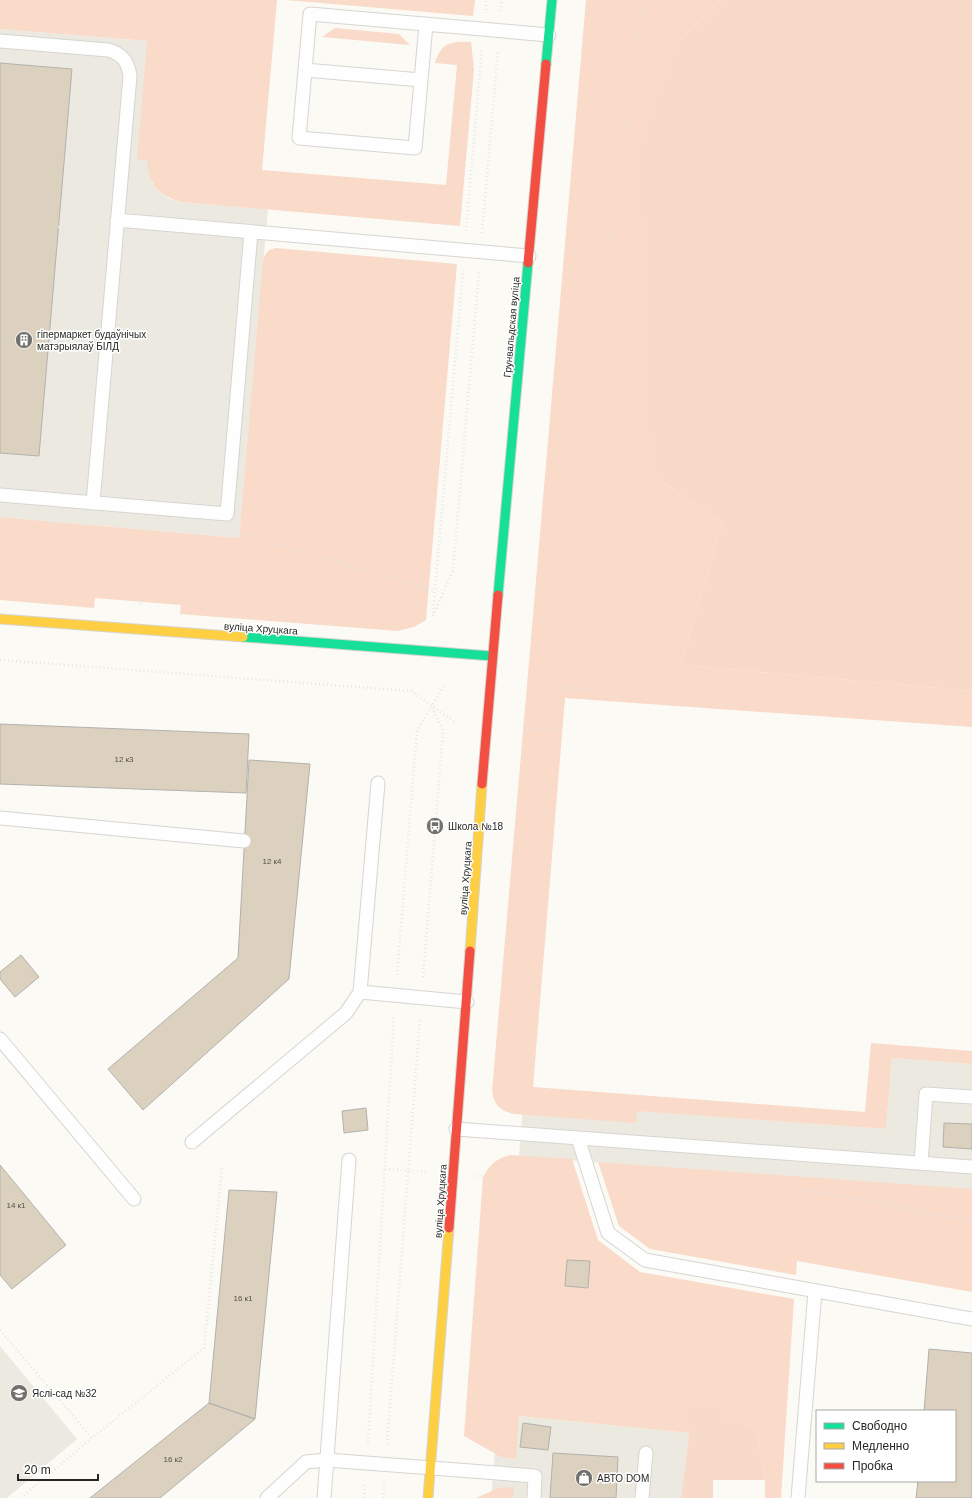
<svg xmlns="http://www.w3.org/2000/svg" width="972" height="1498" font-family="Arial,sans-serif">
<rect width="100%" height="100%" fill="#fbfaf5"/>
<!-- built -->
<path fill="#eceae0" d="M0,29L157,42L152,183L160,193L170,199L182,202L268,209L239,538L0,517Z
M892,1058L972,1064V1195L519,1156L523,1102L886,1129Z
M0,1346L77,1439L7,1498H0Z
M498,1414L689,1433L681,1498H491Z"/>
<!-- green -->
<path fill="#fadac9" d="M0,0H277L262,170L446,185L457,65L435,63C441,43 451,41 471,42L474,69L460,226L182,202C158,196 149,185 147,160H137L147,41L0,29Z
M286,0H475L473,16Z
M586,0H721L676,44L650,473L722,523L681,665L972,691V727L565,698L533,1087L865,1112L871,1043L972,1051V1064L892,1058L886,1129L637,1111L636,1123L514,1114C499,1110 495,1106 492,1091Z
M335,28L399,34L410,45L322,37Z
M276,248L457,264L426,620L414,627L398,631L180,614L181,605L95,598L94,608L0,600V517L239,538L263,259C266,252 269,249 276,248Z
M510,1155L572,1159L598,1240L640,1272L794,1299L781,1498H765V1480L756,1425L728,1422L682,1405L689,1433L519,1416L516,1459L501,1457L464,1436L483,1177C491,1164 494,1160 510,1155Z
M598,1162L972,1189V1292L797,1261L796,1275L650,1249L619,1226Z
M514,1487L513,1498H476L499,1488Z"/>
<!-- forest -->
<path fill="#f8daca" d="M721,0H972V691L681,665L722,523L650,473L638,148L676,44Z
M721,1403L728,1422L756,1425L765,1480H713V1498H681L689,1433L681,1405Z"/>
<!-- building -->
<path fill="#dcd0bf" stroke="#b2b1ad" d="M0,63L72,69L39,456L0,453Z
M0,724L249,734L246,793L0,784Z
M249,760L310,764L289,979L143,1110L108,1069L238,958Z
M21,955L39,977L15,997L0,979V972Z
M366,1108L368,1130L344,1133L342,1111Z
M944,1123L972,1124V1149L943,1147Z
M0,1165L66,1245L12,1289L0,1275Z
M229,1190L277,1192L255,1419L209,1403Z
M567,1260L590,1261L588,1288L565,1286Z
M929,1349L972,1353V1498H916L918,1481H955V1411H924Z
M209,1403L255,1419L160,1498H90Z
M523,1423L551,1427L548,1450L520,1447Z
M553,1453L618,1457L616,1498H550Z"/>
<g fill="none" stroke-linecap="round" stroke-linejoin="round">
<defs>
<path id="lane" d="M426,24L415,148L299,138L310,14L549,35
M0,41L108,50C122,54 128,61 130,76L93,503
M305,70L421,80
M117,220L529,256
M0,495L227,514L251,232
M0,818L244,841
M360,992L467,1002
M0,1039L134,1199
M456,1129L972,1167
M578,1138L608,1233L645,1260L972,1319
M192,1142L346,1013L360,992L378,783
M921,1163L926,1094L972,1097
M267,1498L306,1462L327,1460L535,1476L534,1498
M324,1498L349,1160
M642,1498L646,1453
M798,1498L815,1291"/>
<path id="fast" d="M546,64L552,0
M498,595L528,263
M243,637L492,656"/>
<path id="slow" d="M0,619L243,637
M470,951L482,784
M428,1498L449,1228"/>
<path id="jam" d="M528,263L546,64
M482,784L498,595
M449,1228L470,951"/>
</defs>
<!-- lane casing -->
<use href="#lane" stroke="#d6d5d1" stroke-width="15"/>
<!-- fast casing -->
<use href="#fast" stroke="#d6d5d1" stroke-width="11"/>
<!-- slow casing -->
<use href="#slow" stroke="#d6d5d1" stroke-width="11"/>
<!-- jam casing -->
<use href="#jam" stroke="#d6d5d1" stroke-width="11"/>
<!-- path -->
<path stroke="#e7e6e5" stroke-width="2.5" stroke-dasharray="1 3" stroke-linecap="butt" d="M486,10V0
M501,11L502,0
M140,191L148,186L157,196L167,203
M58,227L80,228L97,218
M466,231L482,48
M482,233L498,50
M0,458L55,462L54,479
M43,462L77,68
M52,521L142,605
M236,532L435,591
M433,613L463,270
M433,616L453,570L479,272
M0,660L411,691L456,723
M523,728L553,731L555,698L565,687L589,690L602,677L606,258L642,14L647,0
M435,826L454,827
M397,975L417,731L444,686
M423,977L443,731L432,707
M385,1169L428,1172
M775,1174L791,1187L972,1221
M477,1176H484
M0,1330L92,1438
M368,1442L394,1016
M387,1444L420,1018
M21,1498L92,1438L204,1348L222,1168
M364,1498L365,1483
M383,1498L384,1485"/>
<!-- lane -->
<use href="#lane" stroke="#fefefe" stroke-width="13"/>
<!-- fast -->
<use href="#fast" stroke="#16e098" stroke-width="9"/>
<!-- slow -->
<use href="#slow" stroke="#ffcf43" stroke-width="9"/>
<!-- jam -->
<use href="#jam" stroke="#f24e42" stroke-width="9"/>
</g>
<!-- icons -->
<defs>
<symbol id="building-disc" viewBox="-11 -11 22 22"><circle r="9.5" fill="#71706c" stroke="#fff"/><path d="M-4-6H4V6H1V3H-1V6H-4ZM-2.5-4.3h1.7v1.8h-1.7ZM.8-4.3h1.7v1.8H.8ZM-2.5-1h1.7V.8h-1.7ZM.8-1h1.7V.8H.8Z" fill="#fff"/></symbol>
<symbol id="bus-disc" viewBox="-11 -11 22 22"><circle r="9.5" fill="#71706c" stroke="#fff"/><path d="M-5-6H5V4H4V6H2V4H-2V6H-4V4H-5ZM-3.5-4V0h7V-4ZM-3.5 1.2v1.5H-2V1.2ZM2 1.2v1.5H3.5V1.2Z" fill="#fff"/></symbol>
<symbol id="school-disc" viewBox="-11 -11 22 22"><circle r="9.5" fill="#71706c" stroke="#fff"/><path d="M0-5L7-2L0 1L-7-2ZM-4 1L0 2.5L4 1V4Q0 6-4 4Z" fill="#fff"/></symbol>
<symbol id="shop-disc" viewBox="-11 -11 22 22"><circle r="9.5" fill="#71706c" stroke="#fff"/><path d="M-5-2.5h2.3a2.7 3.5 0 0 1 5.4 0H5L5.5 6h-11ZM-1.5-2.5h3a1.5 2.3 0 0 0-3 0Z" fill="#fff"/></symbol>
</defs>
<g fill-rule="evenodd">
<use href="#building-disc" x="14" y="330" width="20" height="20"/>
<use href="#bus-disc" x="425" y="816" width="20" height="20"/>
<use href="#school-disc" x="9" y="1383" width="20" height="20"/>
<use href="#shop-disc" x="574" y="1468" width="20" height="20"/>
</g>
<g text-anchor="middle" stroke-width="3" stroke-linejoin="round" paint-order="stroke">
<!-- number labels -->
<g font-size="8" fill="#545049">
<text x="124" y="762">12 к3</text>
<text x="272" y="864">12 к4</text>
<text x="16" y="1208">14 к1</text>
<text x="243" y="1301">16 к1</text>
<text x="173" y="1462">16 к2</text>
</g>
<!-- street labels -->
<g font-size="10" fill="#262622" stroke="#fff">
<text transform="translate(511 327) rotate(-85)" y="4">Грунвальдская вуліца</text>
<text transform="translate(261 628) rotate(4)" y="4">вуліца Хруцкага</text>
<text transform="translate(465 878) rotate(-86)" y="4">вуліца Хруцкага</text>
<text transform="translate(440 1201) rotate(-86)" y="4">вуліца Хруцкага</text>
</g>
<!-- poi labels -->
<g font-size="10" fill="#262622" stroke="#fff" text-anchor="start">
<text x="37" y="338">гіпермаркет будаўнічых<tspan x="37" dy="12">матэрыялаў БІЛД</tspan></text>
<text x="448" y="830">Школа №18</text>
<text x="32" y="1397">Яслі-сад №32</text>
<text x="597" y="1482">АВТО DOM</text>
</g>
</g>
<!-- legend -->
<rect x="816" y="1410" width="140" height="72" fill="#ffffff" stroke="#a8a8a7"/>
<rect x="824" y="1423" width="20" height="6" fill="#16e098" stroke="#a8a8a7"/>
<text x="852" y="1430" font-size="12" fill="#262622">Свободно</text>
<rect x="824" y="1443" width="20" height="6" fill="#ffcf43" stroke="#a8a8a7"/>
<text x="852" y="1450" font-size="12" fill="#262622">Медленно</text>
<rect x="824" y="1463" width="20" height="6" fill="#f24e42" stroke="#a8a8a7"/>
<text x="852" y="1470" font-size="12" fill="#262622">Пробка</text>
<!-- scale -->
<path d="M18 1474v6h80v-6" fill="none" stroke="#262622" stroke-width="2"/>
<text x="24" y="1474" font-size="12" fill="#262622" stroke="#ffffff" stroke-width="3" paint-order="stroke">20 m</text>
</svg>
